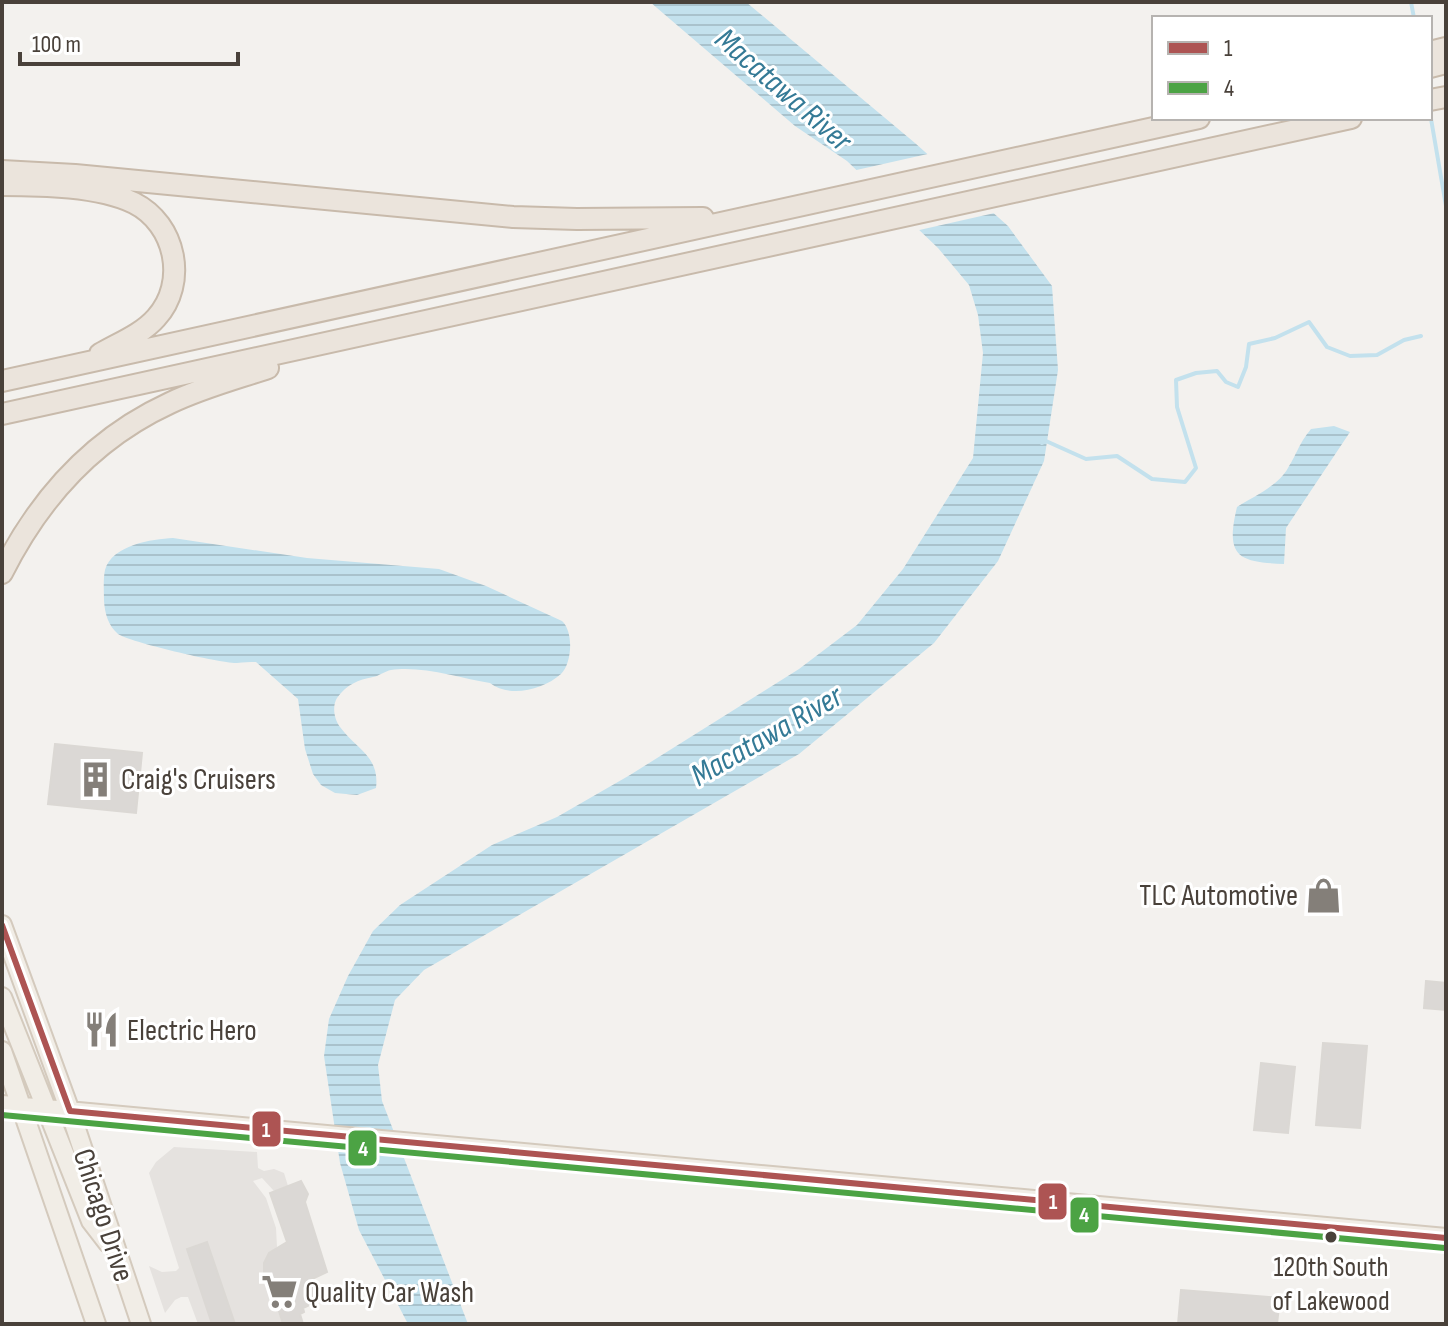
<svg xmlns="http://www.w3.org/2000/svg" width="1448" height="1326" font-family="'Sofia Sans Condensed',sans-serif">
<defs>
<pattern id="water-rules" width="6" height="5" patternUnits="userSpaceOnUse" patternTransform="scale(2)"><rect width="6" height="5" fill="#c3e1ed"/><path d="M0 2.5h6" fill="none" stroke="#a9c2cc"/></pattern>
</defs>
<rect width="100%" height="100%" fill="#f3f1ee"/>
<!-- parking -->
<path fill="#e5e2df" d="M174,1147L257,1152L258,1168L264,1171L274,1169L284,1173L288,1186L274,1191L262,1178L253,1181L266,1198L276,1228L277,1247L266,1259L264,1273L271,1285L283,1324H198L188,1297H181L175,1300L165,1313L149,1266L162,1272L176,1271L179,1268L149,1173L156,1162Z"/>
<!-- water -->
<path fill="url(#water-rules)" d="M650,2H746L915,143L1008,226L1052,286L1058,370L1044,461L998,561L934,643L799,754L424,970L395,1000L378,1065L382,1101L468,1324H408L359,1230L340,1163L324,1056L329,1019L348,976L373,931L400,905L492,845L557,817L630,775L799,669L857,625L903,569L973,458L983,353L978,315L969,285L938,248L847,161L795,126Z
M1334,426L1350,432L1286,528L1284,564C1238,562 1225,557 1237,507C1253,497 1278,486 1288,468C1298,452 1298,445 1311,429Z
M173,538L307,558L439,569L486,586L562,621C574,632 572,663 561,674C543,690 509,698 490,683C461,678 420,665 391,670C385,671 379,676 373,677C358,680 347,684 337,698C332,706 334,719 340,727C356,749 380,756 376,788L357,795L335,793L321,785L313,774L305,749L298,699L256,662C249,662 244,662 237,663C223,664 129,642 118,634C108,625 105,614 104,601C104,592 103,579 105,570C112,545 152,539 173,538Z"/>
<!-- pier -->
<path fill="#f3f1ee" d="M932,153L999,212L915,231L852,171Z"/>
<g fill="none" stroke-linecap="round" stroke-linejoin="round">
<!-- stream -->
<path stroke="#c3e1ed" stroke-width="4" d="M1411,2L1414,18
M1430,113L1446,206
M1042,443L1046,441L1086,459L1117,456L1152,479L1185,482L1196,468L1177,407L1176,380L1196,373L1217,371L1226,382L1238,387L1246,367L1249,344L1275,338L1309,322L1327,347L1350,356L1377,355L1404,340L1421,336"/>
</g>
<!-- building -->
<path fill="#dbd8d5" stroke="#dbd8d4" stroke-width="2" d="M55,744L142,753L136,813L48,804Z
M1426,981L1446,983V1010L1424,1008Z
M1323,1043L1367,1046L1360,1128L1316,1125Z
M1261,1063L1295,1067L1288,1133L1254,1130Z
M301,1181L308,1194L305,1202L327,1272L312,1279L318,1294L314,1303L303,1308L304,1312L300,1314L303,1324H283L271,1285L264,1273V1263L269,1253L287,1242L270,1193Z
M207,1242L235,1324H212L187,1249Z
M1181,1290L1280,1298L1277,1324H1178Z"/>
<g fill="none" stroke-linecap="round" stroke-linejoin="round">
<defs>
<path id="major" d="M2,925L70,1111L141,1324
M2,997L91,1221L108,1243
M2,1051L96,1324
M2,1105L1446,1238"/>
<path id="highway" d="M1430,52L1446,48
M1430,67L1446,63
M1430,100L1446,97
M2,171L75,175L513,217L577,219L703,218
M2,185C41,185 99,186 134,203C176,224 188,283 156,318C142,334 119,343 100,354
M2,381L1199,118
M2,414L1351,118
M2,573C39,499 94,438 170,403C201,388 235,379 268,368"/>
</defs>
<!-- major casing -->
<use href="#major" stroke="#d4cabd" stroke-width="22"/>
<!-- highway casing -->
<use href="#highway" stroke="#c8baab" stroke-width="24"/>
<!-- major -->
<use href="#major" stroke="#f1ede6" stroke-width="18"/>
<!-- highway -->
<use href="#highway" stroke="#ebe4dc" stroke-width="20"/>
<defs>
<path id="bus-1" d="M2,925L70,1111L1446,1238"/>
<path id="bus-2" d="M2,1115L1445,1248"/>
</defs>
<!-- bus-1 casing -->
<use href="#bus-1" stroke="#fff" stroke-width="12"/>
<!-- bus-2 casing -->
<use href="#bus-2" stroke="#fff" stroke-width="12"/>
<!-- bus-1 -->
<use href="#bus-1" stroke="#ad5453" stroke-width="6"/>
<!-- bus-2 -->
<use href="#bus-2" stroke="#4ca344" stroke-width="6"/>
</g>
<!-- icons -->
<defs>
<symbol id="building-bare" viewBox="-9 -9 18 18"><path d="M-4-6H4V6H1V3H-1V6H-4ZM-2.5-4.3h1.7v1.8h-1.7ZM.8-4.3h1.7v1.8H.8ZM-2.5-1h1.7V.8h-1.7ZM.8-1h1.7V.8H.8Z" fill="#847f79" stroke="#fff" stroke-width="2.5" paint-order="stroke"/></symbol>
<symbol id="shop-bare" viewBox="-9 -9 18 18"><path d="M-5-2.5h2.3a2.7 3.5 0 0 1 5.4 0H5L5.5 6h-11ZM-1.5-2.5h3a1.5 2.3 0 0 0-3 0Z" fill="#847f79" stroke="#fff" stroke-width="2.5" paint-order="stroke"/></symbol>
<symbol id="restaurant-bare" viewBox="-9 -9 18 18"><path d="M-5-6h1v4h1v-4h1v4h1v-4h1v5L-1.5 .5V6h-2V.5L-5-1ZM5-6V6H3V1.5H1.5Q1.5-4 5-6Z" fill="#847f79" stroke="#fff" stroke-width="2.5" paint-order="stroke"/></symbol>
<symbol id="supermarket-bare" viewBox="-9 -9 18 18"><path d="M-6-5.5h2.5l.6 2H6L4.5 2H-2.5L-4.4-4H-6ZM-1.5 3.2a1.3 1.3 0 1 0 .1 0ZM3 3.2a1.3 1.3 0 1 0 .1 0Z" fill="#847f79" stroke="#fff" stroke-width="2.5" paint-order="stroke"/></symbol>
</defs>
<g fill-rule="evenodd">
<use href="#building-bare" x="70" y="754" width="51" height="51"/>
<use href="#shop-bare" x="1298" y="870" width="51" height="51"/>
<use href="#restaurant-bare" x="76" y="1004" width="51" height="51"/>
<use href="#supermarket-bare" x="254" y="1266" width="51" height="51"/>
</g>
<!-- markers -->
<circle fill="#49413a" stroke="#fff" stroke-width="3" cx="1331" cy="1237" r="7"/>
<g text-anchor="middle" stroke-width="6" stroke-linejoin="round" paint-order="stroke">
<!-- bus labels -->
<g font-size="28" fill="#49413a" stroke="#fff">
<text x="1331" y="1276">120th South<tspan x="1331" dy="34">of Lakewood</tspan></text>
</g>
<!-- poi labels -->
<g font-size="30" fill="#49413a" stroke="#fff" text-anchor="start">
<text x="121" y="789">Craig's Cruisers</text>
<text x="1298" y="905" text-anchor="end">TLC Automotive</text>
<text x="127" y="1040">Electric Hero</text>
<text x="305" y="1302">Quality Car Wash</text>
</g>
<!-- street labels -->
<g font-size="30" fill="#49413a" stroke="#fff">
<text transform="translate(104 1215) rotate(72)" y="10">Chicago Drive</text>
</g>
<!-- water labels -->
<g font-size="32" font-style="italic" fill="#347a96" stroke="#fff">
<text transform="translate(784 89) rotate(41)" y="11">Macatawa River</text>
<text transform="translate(766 735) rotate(-30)" y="11">Macatawa River</text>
</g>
</g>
<g stroke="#fff" stroke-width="3">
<rect x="251" y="1110" width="31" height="38" rx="8" fill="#ad5453"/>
<rect x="347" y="1129" width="31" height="38" rx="8" fill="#4ca344"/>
<rect x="1037" y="1182" width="31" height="39" rx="8" fill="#ad5453"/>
<rect x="1069" y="1196" width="31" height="38" rx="8" fill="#4ca344"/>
</g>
<g font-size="22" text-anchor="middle" font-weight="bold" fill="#fff">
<text x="266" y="1137">1</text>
<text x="363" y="1156">4</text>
<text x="1053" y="1209">1</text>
<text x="1084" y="1222">4</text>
</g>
<!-- border -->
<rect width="1448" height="1326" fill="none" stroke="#49413a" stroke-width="8"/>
<!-- legend -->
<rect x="1152" y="16" width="280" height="104" fill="#ffffff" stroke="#b6b3b0" stroke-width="2"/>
<rect x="1168" y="42" width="40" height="12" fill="#ad5453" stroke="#b6b3b0" stroke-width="2"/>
<text x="1224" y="56" font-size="24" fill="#49413a">1</text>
<rect x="1168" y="82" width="40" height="12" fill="#4ca344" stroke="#b6b3b0" stroke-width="2"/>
<text x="1224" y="96" font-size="24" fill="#49413a">4</text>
<!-- scale -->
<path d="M20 52v12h218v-12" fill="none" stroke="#49413a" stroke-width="4"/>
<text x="32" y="52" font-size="24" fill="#49413a" stroke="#ffffff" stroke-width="6" paint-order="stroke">100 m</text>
</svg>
